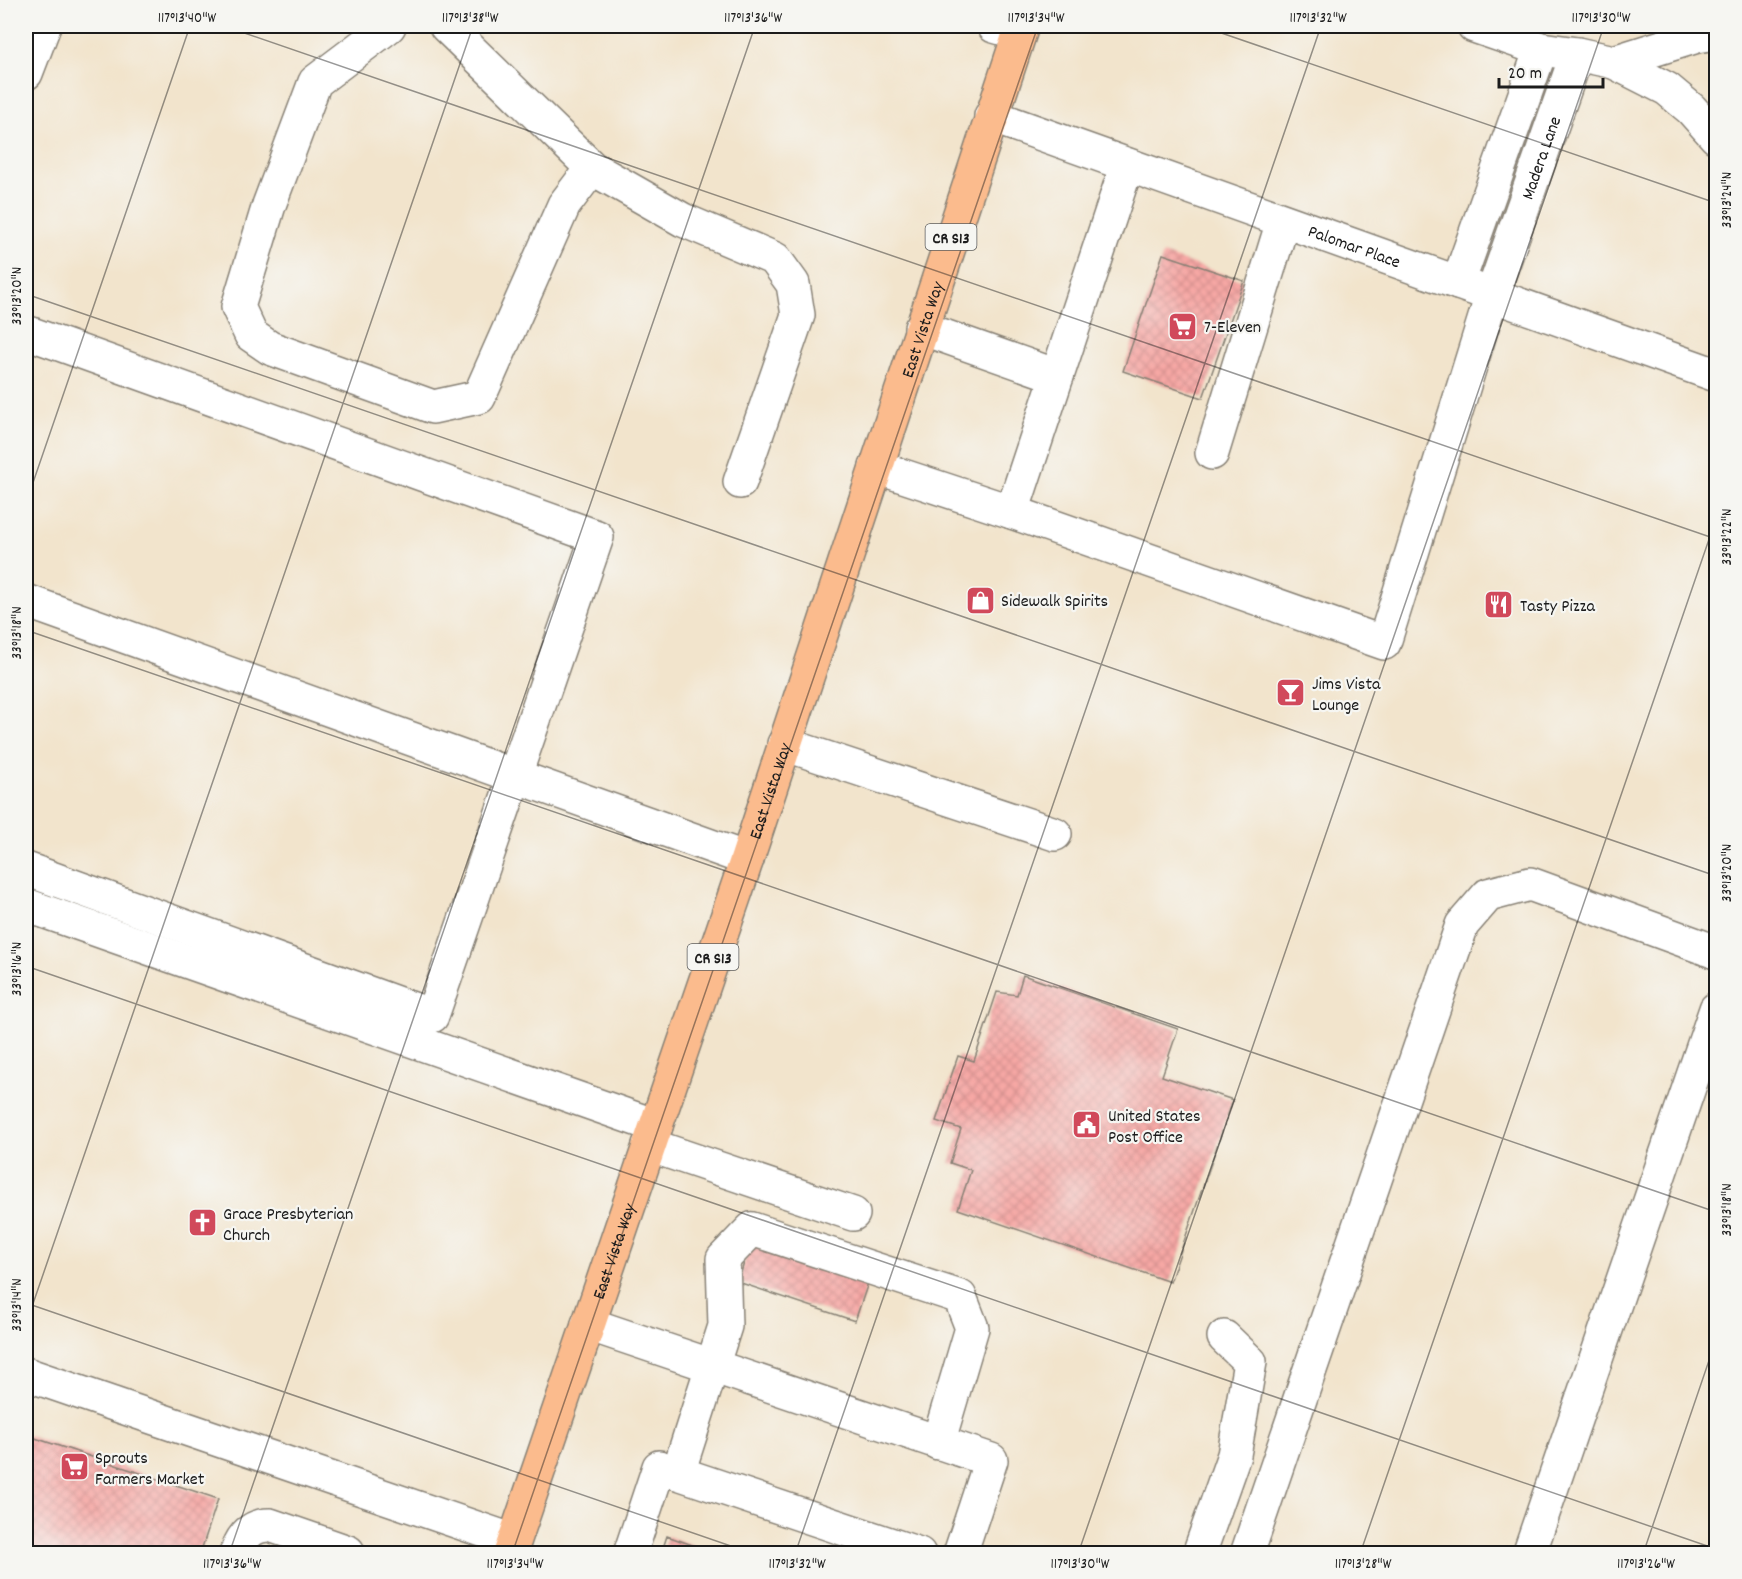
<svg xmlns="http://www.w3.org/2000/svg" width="1742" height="1579" font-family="Dekko,sans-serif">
<defs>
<pattern id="building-cross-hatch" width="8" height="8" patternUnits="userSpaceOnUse" patternTransform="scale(1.5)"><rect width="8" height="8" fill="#f6a7a4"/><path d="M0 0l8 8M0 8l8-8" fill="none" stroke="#d28f8d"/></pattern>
</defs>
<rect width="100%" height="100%" fill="#f6f6f2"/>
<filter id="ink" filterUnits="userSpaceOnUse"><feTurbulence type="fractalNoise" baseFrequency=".0167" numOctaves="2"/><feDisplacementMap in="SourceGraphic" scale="12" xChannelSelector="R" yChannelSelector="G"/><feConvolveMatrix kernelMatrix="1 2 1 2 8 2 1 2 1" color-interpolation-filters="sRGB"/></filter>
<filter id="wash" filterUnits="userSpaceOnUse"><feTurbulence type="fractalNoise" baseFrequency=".008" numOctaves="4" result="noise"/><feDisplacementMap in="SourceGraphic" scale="24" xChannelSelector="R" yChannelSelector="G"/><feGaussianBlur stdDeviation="1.35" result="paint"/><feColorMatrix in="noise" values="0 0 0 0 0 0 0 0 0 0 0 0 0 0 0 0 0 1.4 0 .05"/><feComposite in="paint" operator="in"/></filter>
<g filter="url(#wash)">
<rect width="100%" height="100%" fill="#f2e4cc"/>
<g id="blocks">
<!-- building -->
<path fill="url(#building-cross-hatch)" d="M1163,254L1244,281L1203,398L1123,371Z
M1023,975L1178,1029L1162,1076L1233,1100L1170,1282L958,1209L971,1170L950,1163L961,1129L936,1121L958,1056L974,1061L997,992L1017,995Z
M750,1244L868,1283L855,1321L738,1282Z
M26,1435L218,1499L200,1554H26Z
M667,1536L715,1553V1554H661Z"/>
</g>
</g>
<g filter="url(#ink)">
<use href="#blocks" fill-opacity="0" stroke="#878074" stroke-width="1.5"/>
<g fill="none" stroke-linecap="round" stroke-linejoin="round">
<defs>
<g id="minor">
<path d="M389,26L315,82L269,205L238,307L251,335L270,348L433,407L479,397L564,205L592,168"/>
<path d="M446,26L592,168L683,220L775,259L793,284L798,315L740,482"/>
<path d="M994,26L1019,33"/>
<path d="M1474,26L1541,49L1577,54L1614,62L1697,36L1716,33"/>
<path d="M1614,62L1667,89L1691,109L1716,137"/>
<path d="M26,73L44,26"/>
<path id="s1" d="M991,116L1716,375"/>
<path id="s2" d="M1127,165L1012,512L1384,643L1492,295L1577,54"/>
<path d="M1458,283L1541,49"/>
<path d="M921,328L1057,376"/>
<path d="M26,332L597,537L432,1016L26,869"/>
<path d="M1212,453L1283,221"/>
<path d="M876,467L1012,512"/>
<path d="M26,601L747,859"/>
<path d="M784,744L1055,834"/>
<path d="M26,905L656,1126"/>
<path d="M649,1145L853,1214"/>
<path d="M588,1324L991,1460L960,1554"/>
<path d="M26,1374L514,1541"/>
<path d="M236,1554C242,1536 251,1525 270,1525L348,1552"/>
<path d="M630,1554L659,1467L678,1473"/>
<path d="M919,1554L678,1473L725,1326L723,1259L752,1229L960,1297L972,1328L938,1443"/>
<path d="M1199,1554L1234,1455L1250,1362L1224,1337"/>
<path d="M1247,1554L1462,925L1488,895L1530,884L1716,952"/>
<path d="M1529,1554L1716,1009"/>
</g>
<g id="major">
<path id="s3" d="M510,1554L747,859L1022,26"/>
</g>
</defs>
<!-- minor casing -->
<use href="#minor" stroke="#878074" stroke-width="36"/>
<!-- major casing -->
<use href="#major" stroke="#878074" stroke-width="36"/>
<!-- minor -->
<use href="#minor" stroke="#fff" stroke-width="33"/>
<!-- major -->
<use href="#major" stroke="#fbbb8d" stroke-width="33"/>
</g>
</g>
<!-- ticks -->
<path fill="none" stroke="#1c1c1c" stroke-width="1.5" stroke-opacity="0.45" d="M224,26L1716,539M1201,26L1716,203M26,294L1716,876M26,503L190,26M26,630L1716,1212M26,966L1716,1549M26,1303L754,1554M26,1324L473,26M229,1554L755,26M512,1554L1038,26M795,1554L1321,26M1078,1554L1604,26M1360,1554L1716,519M1643,1554L1716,1340"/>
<!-- icons -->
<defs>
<symbol id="supermarket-square" viewBox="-11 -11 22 22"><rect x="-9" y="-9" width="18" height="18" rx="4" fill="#d1495b" stroke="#f6f6f2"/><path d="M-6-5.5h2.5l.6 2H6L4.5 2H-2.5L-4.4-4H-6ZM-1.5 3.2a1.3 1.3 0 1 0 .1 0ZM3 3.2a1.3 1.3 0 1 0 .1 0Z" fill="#fff"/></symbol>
<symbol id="shop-square" viewBox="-11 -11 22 22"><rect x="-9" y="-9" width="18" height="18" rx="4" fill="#d1495b" stroke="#f6f6f2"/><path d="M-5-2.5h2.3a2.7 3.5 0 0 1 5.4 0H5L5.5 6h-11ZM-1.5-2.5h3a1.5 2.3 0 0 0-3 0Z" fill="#fff"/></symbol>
<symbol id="restaurant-square" viewBox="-11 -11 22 22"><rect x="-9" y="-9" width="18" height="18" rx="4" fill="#d1495b" stroke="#f6f6f2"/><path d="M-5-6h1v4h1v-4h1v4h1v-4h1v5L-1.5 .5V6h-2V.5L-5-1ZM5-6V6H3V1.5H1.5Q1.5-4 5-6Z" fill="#fff"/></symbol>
<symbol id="bar-square" viewBox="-11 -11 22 22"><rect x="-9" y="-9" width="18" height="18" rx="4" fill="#d1495b" stroke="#f6f6f2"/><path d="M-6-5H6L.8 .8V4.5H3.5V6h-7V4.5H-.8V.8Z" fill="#fff"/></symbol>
<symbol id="civic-square" viewBox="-11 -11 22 22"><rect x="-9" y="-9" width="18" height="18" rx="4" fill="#d1495b" stroke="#f6f6f2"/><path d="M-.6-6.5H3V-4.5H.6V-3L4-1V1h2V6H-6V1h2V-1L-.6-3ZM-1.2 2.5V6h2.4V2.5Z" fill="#fff"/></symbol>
<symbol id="church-square" viewBox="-11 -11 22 22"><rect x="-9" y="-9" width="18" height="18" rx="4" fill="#d1495b" stroke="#f6f6f2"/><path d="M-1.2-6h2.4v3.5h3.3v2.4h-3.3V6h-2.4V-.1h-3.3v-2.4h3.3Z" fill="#fff"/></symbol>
</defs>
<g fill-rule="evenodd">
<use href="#supermarket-square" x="1166" y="310" width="33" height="33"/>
<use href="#shop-square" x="964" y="584" width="33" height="33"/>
<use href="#restaurant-square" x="1482" y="588" width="33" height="33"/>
<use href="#bar-square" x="1274" y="676" width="33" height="33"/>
<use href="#civic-square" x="1070" y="1108" width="33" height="33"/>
<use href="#church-square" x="186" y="1206" width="33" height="33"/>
<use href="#supermarket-square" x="58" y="1450" width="33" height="33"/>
</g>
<g text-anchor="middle" stroke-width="4.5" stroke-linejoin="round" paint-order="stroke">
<!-- shield labels -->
<g fill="#f6f6f2" stroke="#5d5d5c" stroke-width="1.5">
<rect x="925.5" y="224" width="51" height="26" rx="4.5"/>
<rect x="687.5" y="944" width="51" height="26" rx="4.5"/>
</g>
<g font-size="16" font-weight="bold" fill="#1c1c1c">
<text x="951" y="243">CR S13</text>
<text x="713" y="963">CR S13</text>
</g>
<!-- street labels -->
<g font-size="18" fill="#1c1c1c" stroke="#f6f6f2">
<text dy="6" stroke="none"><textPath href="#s2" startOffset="1270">Madera Lane</textPath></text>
<text dy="6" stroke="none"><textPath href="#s1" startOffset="386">Palomar Place</textPath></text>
<text dy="6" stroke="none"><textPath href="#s3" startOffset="1292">East Vista Way</textPath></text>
<text dy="6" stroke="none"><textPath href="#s3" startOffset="806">East Vista Way</textPath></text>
<text dy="6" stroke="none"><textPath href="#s3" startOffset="320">East Vista Way</textPath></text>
</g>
<!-- poi labels -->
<g font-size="18" fill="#1c1c1c" stroke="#f6f6f2" text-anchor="start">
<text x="1204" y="332">7-Eleven</text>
<text x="1001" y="606">Sidewalk Spirits</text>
<text x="1520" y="611">Tasty Pizza</text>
<text x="1312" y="689">Jims Vista<tspan x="1312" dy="21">Lounge</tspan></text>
<text x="1108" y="1121">United States<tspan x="1108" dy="21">Post Office</tspan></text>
<text x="223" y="1219">Grace Presbyterian<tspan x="223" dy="21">Church</tspan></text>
<text x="95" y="1463">Sprouts<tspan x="95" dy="21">Farmers Market</tspan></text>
</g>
</g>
<!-- margin -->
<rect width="1742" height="1579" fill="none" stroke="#f6f6f2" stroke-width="66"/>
<!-- scale -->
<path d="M1499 78v9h104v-9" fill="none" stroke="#1c1c1c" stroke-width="3"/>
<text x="1508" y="78" font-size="18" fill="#1c1c1c" stroke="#f6f6f2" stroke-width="4.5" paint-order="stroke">20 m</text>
<rect x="33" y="33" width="1676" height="1513" fill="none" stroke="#1c1c1c" stroke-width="2"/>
<g font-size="15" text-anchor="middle" fill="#1c1c1c">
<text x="187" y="22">117°13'40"W</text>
<text x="470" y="22">117°13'38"W</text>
<text x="753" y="22">117°13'36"W</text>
<text x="1036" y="22">117°13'34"W</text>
<text x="1318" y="22">117°13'32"W</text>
<text x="1601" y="22">117°13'30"W</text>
<text transform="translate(1726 200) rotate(-90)" y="5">33°13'24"N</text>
<text transform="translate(16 296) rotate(-90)" y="5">33°13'20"N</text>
<text transform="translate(1726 537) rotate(-90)" y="5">33°13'22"N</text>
<text transform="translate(16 633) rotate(-90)" y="5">33°13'18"N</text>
<text transform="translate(1726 873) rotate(-90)" y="5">33°13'20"N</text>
<text transform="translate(16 969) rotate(-90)" y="5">33°13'16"N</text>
<text transform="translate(1726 1210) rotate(-90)" y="5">33°13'18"N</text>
<text transform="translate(16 1305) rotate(-90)" y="5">33°13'14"N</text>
<text x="232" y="1568">117°13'36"W</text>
<text x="515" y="1568">117°13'34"W</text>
<text x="797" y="1568">117°13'32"W</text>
<text x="1080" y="1568">117°13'30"W</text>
<text x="1363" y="1568">117°13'28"W</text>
<text x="1646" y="1568">117°13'26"W</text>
</g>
</svg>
